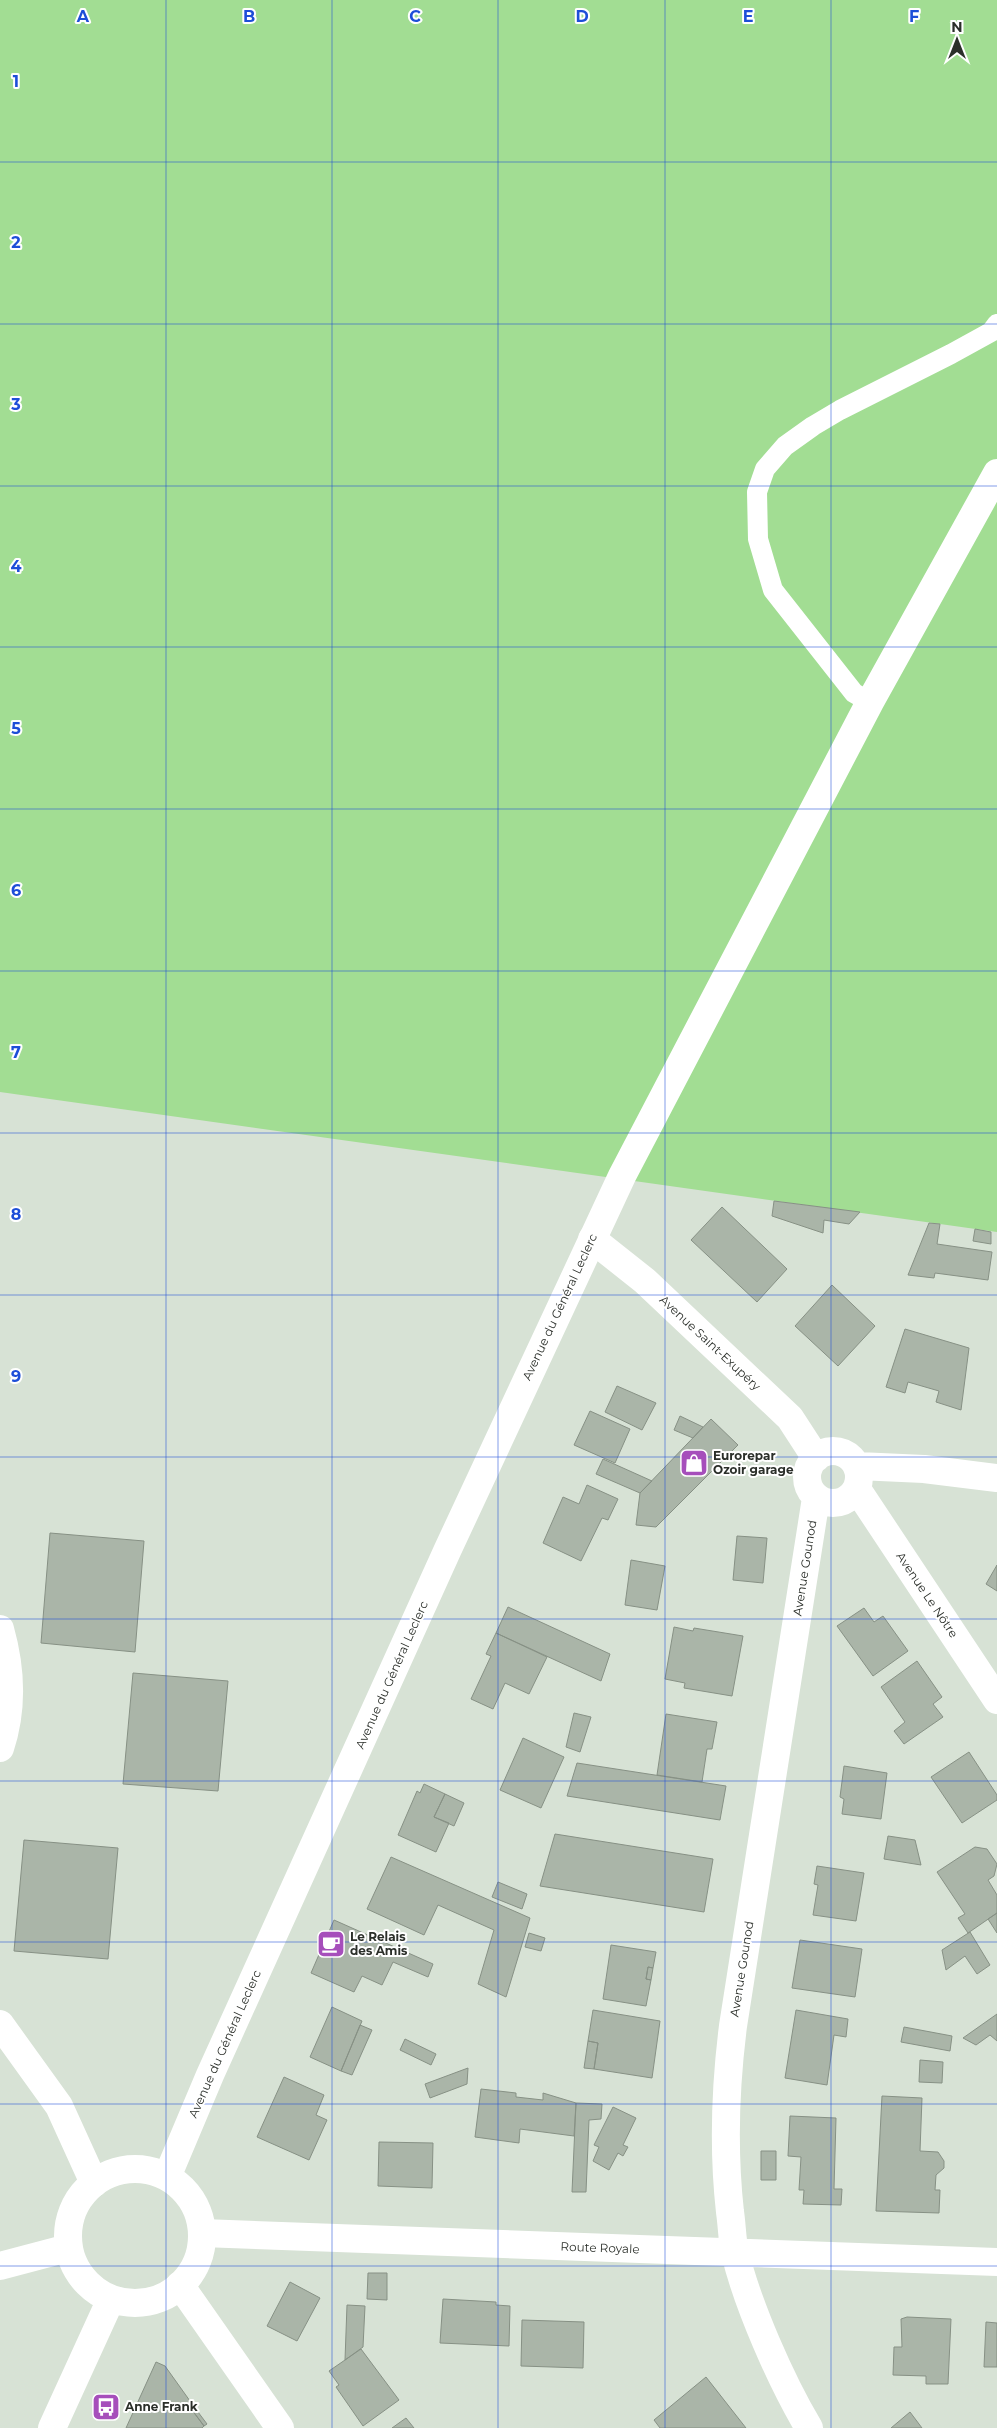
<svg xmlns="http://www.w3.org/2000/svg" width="997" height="2428" font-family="Montserrat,sans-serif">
<rect width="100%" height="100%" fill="#d7e2d5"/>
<!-- green -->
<path fill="#a2dd93" d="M0,0H997V1232L0,1092Z"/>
<!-- building -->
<path fill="#aab5a8" stroke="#879185" d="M774,1201L860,1212L849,1224L824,1220L823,1233L772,1216Z
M722,1207L787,1269L757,1302L691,1240Z
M929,1223L940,1224L937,1244L992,1252L988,1280L935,1273L934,1278L908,1275Z
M975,1229L991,1232V1244L973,1241Z
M832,1285L875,1326L838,1366L795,1326Z
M905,1329L969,1348L961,1410L936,1402L939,1391L908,1382L905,1393L886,1387Z
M617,1386L656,1403L642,1430L605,1412Z
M590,1411L630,1429L615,1463L574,1445Z
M680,1416L703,1427L693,1438L674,1430Z
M711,1419L738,1445L656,1527L636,1525L640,1493Z
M603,1459L652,1481L640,1493L596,1474Z
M587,1485L618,1499L608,1520L602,1518L581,1561L543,1543L563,1497L579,1504Z
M50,1533L144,1541L135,1652L41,1643Z
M737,1536L767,1538L763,1583L733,1580Z
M631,1560L665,1566L657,1610L625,1605Z
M997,1565V1591L986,1584Z
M508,1607L610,1654L601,1681L496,1633Z
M864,1608L874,1622L883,1616L908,1651L873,1676L837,1626Z
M674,1627L693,1631L694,1628L743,1636L732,1696L684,1688L685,1683L665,1679Z
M496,1633L547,1657L529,1694L505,1683L493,1709L471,1699L491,1656L486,1654Z
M917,1661L942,1697L933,1704L943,1717L904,1744L894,1731L905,1722L881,1687Z
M133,1673L228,1681L218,1791L123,1784Z
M574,1713L591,1717L580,1752L566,1747Z
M666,1714L717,1722L712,1749H707L702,1782L657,1775Z
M523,1738L564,1757L541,1808L500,1790Z
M969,1752L997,1795V1800L962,1823L931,1777Z
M577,1763L726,1786L720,1820L567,1796Z
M844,1766L887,1773L881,1819L842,1814L844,1799L840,1797Z
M424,1784L445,1794L434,1817L449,1823L436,1852L398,1835L417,1791L420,1793Z
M445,1794L464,1803L454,1826L434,1817Z
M555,1834L713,1859L704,1912L540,1886Z
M888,1836L915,1840L921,1865L884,1859Z
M24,1840L118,1848L108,1959L14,1951Z
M975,1847L987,1849L997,1864L994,1876L988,1880L997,1895V1913L968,1933L958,1918L965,1914L937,1872Z
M391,1857L530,1918L506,1997L478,1984L494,1930L438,1905L424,1935L367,1909Z
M817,1866L864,1873L856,1921L813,1915L818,1885L814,1884Z
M498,1882L527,1894L522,1909L492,1897Z
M997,1913V1933L988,1919Z
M334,1920L433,1964L428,1977L393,1962L382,1985L362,1976L354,1992L311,1973Z
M970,1932L990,1965L977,1974L965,1956L946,1970L942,1950Z
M529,1933L545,1938L541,1951L525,1947Z
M800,1940L862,1949L855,1997L792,1988Z
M611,1945L656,1952L653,1968L648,1967L646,1979L651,1980L646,2006L603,1999Z
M648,1967L653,1968L651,1980L646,1979Z
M332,2007L362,2021L341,2071L310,2057Z
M593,2010L660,2021L652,2078L594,2069L598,2043L588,2041Z
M796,2010L848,2019L846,2037L834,2035L827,2085L785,2078Z
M997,2014V2041L990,2035L976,2045L963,2038Z
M360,2025L372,2030L352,2075L341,2071Z
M904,2027L952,2036L950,2051L901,2042Z
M405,2039L436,2054L431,2065L400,2050Z
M588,2041L598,2043L594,2069L584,2068Z
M920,2060L943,2062L942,2083L919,2082Z
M468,2068L467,2084L430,2098L425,2084Z
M284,2077L324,2095L316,2115L327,2120L309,2160L257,2137Z
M481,2089L516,2093V2097L543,2100V2093L576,2103L574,2136L520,2129L519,2143L475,2137Z
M882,2096L922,2098L920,2151L938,2152L944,2161V2168L936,2175L935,2190H940L939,2213L876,2211Z
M576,2103L602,2104L601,2119L589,2120L586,2192H572Z
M613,2107L636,2118L623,2145L628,2147L623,2156L618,2153L609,2170L593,2161L599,2147L594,2145Z
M790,2116L836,2118L834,2189H842L841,2205L803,2204L804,2190H799L801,2157L788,2156Z
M379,2142L433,2143L432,2188L378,2186Z
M761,2151H776V2180H761Z
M368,2273H387V2300L367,2299Z
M290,2282L320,2298L297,2341L267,2326Z
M443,2299L496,2302V2305L510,2306L509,2346L440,2343Z
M347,2305L365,2306L363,2347L345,2360Z
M907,2317L951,2319L948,2384H926V2376L893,2375L894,2347H902L901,2319Z
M522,2320L584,2322L583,2368L521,2366Z
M986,2322L997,2323V2367H984Z
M361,2349L399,2400L363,2426L336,2387L339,2385L329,2371Z
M156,2362L165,2366L195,2408L192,2410L204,2426L202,2428H126Z
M706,2377L746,2428H660L654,2420Z
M195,2408L207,2424L204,2426L192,2410Z
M910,2412L922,2428H891Z
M406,2418L414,2428H392Z"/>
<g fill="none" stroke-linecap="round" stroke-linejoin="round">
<!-- service -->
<path stroke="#fff" stroke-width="20" d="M870,702L854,693L773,590L758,539L757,492L765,469L785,446L813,426L840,410L951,354L991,332L997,324"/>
<!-- minor -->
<path stroke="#fff" stroke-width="28" d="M592,1239L645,1281L790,1418L816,1458
M807 1477a26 26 0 1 1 52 0a26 26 0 1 1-52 0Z
M858,1466L924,1469L997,1478
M857,1489L997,1700
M0,1629C11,1668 13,1709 0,1748
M0,2024L59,2106L94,2183
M202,2233L997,2262
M0,2266L68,2248
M180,2285L280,2428
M809,2428C781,2381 748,2306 735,2253C732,2240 732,2225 730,2212C723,2149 725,2089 733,2026L816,1498"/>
<!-- tertiary -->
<path stroke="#fff" stroke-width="28" d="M68 2236a67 67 0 1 1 134 0a67 67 0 1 1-134 0Z
M167,2177L210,2075L448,1549L622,1176L870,702L997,473
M52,2428L111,2299"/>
</g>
<!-- grid -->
<path fill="none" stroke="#1d4ed8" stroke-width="1" stroke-opacity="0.55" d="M166,0V2428M332,0V2428M498,0V2428M665,0V2428M831,0V2428M0,162H997M0,324H997M0,486H997M0,647H997M0,809H997M0,971H997M0,1133H997M0,1295H997M0,1457H997M0,1619H997M0,1781H997M0,1942H997M0,2104H997M0,2266H997"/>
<!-- icons -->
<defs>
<symbol id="shop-square" viewBox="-11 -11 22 22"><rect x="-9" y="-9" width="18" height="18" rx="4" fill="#a64ebb" stroke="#fff"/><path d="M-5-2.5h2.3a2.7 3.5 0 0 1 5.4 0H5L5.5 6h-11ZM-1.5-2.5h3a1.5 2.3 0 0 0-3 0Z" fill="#fff"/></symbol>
<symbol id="cafe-square" viewBox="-11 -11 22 22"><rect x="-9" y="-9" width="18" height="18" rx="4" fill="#a64ebb" stroke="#fff"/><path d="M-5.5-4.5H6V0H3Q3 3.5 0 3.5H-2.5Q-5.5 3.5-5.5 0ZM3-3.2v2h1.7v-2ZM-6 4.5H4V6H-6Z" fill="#fff"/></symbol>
<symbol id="bus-square" viewBox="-11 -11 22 22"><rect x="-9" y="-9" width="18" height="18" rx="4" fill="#a64ebb" stroke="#fff"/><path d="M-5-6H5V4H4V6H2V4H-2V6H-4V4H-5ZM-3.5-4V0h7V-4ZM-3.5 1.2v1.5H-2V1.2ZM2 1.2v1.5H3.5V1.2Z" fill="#fff"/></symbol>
</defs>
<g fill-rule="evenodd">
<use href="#shop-square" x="678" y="1447" width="32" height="32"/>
<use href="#cafe-square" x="315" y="1928" width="32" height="32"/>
<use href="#bus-square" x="90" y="2391" width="32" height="32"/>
</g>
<g text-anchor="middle" stroke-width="4" stroke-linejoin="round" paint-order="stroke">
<!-- street labels -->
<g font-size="12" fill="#2b2f2a" stroke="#fff">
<text transform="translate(560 1307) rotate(-65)" y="4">Avenue du Général Leclerc</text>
<text transform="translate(710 1343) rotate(43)" y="4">Avenue Saint-Exupéry</text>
<text transform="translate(805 1568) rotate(-81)" y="4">Avenue Gounod</text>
<text transform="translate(927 1595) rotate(56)" y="4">Avenue Le Nôtre</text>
<text transform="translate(392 1675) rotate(-66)" y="4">Avenue du Général Leclerc</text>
<text transform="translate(742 1969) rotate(-81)" y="4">Avenue Gounod</text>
<text transform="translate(225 2044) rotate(-66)" y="4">Avenue du Général Leclerc</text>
<text transform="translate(600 2248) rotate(2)" y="4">Route Royale</text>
</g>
<!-- poi labels -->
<g font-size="12" font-weight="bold" fill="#2b2f2a" stroke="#fff" text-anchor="start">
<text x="713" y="1460">Eurorepar<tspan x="713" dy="14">Ozoir garage</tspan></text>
<text x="350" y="1941">Le Relais<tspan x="350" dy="14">des Amis</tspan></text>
<text x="125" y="2411">Anne Frank</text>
</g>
</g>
<g font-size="16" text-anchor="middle" font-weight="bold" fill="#1d4ed8" stroke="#fff" stroke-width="4" stroke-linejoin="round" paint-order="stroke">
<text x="83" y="22">A</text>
<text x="249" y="22">B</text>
<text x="415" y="22">C</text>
<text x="582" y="22">D</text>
<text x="748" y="22">E</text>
<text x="914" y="22">F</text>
<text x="16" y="87">1</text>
<text x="16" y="248">2</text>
<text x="16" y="410">3</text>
<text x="16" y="572">4</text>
<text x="16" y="734">5</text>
<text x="16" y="896">6</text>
<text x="16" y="1058">7</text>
<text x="16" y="1220">8</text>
<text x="16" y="1382">9</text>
</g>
<!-- north arrow -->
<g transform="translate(957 40)" stroke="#ffffff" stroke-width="4" paint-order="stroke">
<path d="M0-4L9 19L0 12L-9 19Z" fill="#2b2f2a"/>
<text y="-8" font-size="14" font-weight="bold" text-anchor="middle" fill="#2b2f2a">N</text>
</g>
</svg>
